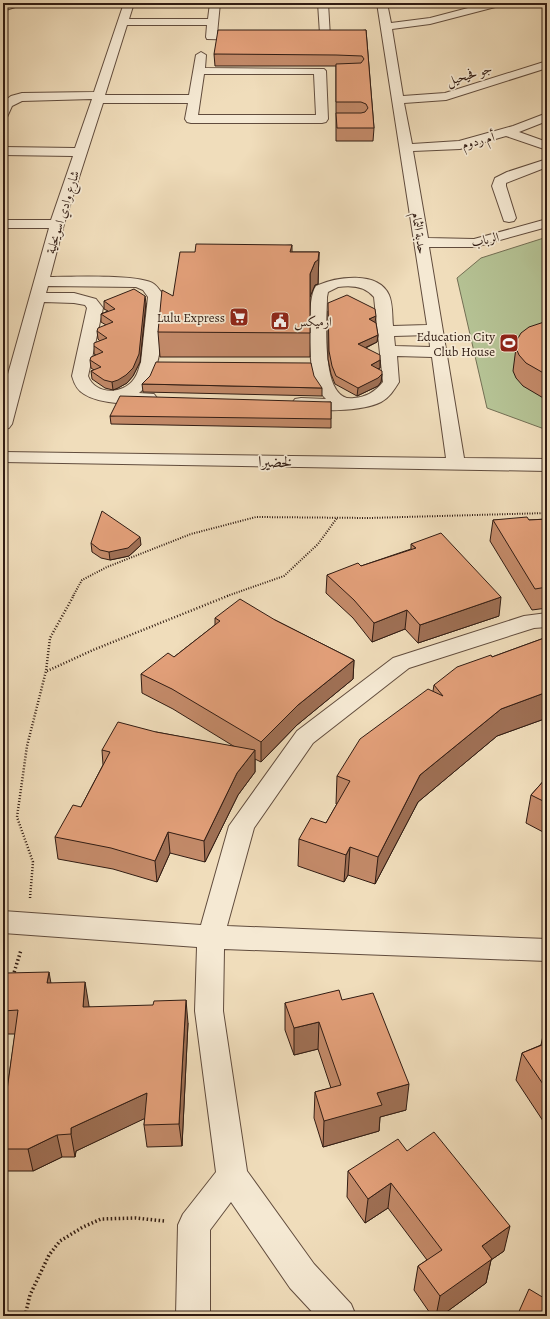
<svg xmlns="http://www.w3.org/2000/svg" width="550" height="1319" font-family="Alegreya,Amiri,serif">
<rect width="100%" height="100%" fill="#f0ddbb"/>
<filter id="stains"><feTurbulence type="fractalNoise" baseFrequency=".005" numOctaves="4"/><feColorMatrix values="0 0 0 0 .2 0 0 0 0 .09 0 0 0 0 .02 0 0 0 .5 -.17"/></filter>
<radialGradient id="worn" r=".72"><stop offset=".6" stop-color="#630" stop-opacity="0"/><stop offset="1" stop-color="#630" stop-opacity=".3"/></radialGradient>
<!-- green -->
<path fill="#b5c294" stroke="#736f54" d="M547,237V430L487,408L457,278L481,258Z"/>
<g fill="none" stroke-linecap="round" stroke-linejoin="round">
<defs>
<path id="minor" d="M7,3H17L15,7L3,11V5Z
M124,3H134L129,19H208L210,3H220L217,34H246L251,37L246,40L207,39L206,37L207,25H127L105,95H189L196,55L201,52L206,55L205,68L324,69L326,71L328,119L326,122L322,123H191L187,122L185,119L188,103H103L64,224L50,277C71,277 140,274 154,284C158,287 161,292 164,296C161,325 165,374 139,393L154,394L157,398L154,402C137,406 99,404 84,394C77,390 74,383 72,376L87,308L85,305L74,303L44,302L12,424L9,428L3,429V392L49,228H3V220H51L73,156L3,155V147L75,148L92,99L22,101L12,106L7,117L3,118V102L11,96L22,93L94,92ZM204,74H314L316,115H198ZM48,286L136,287L143,290L148,297L141,362C139,367 138,374 134,379C123,395 95,395 88,376L103,308L96,299L74,293H46Z
M318,3H328L330,37L325,40L298,39L297,37L298,35L320,34Z
M377,3H387L391,23L430,18L487,3H504L503,5L430,24L392,29L403,96L445,93L547,61V68L446,100L404,103L412,144L459,141L513,126L547,113V121L519,132L547,142V150L506,136L460,149L413,151L428,238L474,239L547,219V227L475,247H429L464,458L547,459V471L3,462V452L446,458L432,357L397,356L399,382C394,390 389,398 381,402C361,412 316,412 295,407L292,403L295,399L301,398L326,399C321,394 316,388 314,381C310,364 306,299 316,286C335,277 378,270 389,295C393,304 392,317 393,326L427,325ZM338,287C351,285 365,286 374,297L383,382C375,392 366,397 354,398C319,404 327,317 327,297L328,292ZM429,335L430,347L395,346L394,336Z
M547,159V167L506,183V186L516,218L514,221L509,222L504,221L492,186L495,178L507,172Z
M547,613V627L534,628L409,668L313,743L254,828L227,926L547,939V961L224,949L223,1011L247,1171L314,1264L351,1304L356,1316H316L290,1288L231,1202L210,1230V1316H176L178,1225L183,1214L216,1172L195,1011L197,947L3,933V911L201,925L229,826L297,731L393,658L524,616Z"/>
</defs>
<!-- minor casing -->
<use href="#minor" stroke="#614c3d" stroke-width="2"/>
<!-- path-far2 -->
<path stroke="#311c13" stroke-width="2" stroke-dasharray="1 1.5" stroke-linecap="butt" d="M73,596L82,580L107,567L191,534L256,517L369,518L547,513
M227,596L284,576L318,544L337,518"/>
<!-- path-far1 -->
<path stroke="#311c13" stroke-width="2.5" stroke-dasharray="1 2" stroke-linecap="butt" d="M47,671L93,650L230,595
M30,898L33,862L17,817L27,746L46,671L50,638L74,595"/>
<!-- path -->
<path stroke="#311c13" stroke-width="3.5" stroke-dasharray="1.5 2.5" stroke-linecap="butt" d="M13,976L21,950
M25,1316L30,1295L49,1255L60,1241L83,1227L101,1219L136,1218L164,1221"/>
<!-- minor -->
<use href="#minor" fill="#f5e9d3" fill-rule="evenodd"/>
</g>
<!-- wall -->
<path fill="#c38a69" stroke="#311c13" d="M366,30L374,128L373,141H336V66H215L214,54Z
M292,245V252H319L318,284L315,285L310,296V357H160L158,332L173,296L195,252Z
M104,301L146,303L140,362L133,376L127,383L118,388L113,390L105,388L92,379L91,371L94,370L91,368L90,360L96,355L94,354V346L100,341L98,339L97,331L106,325L101,322V314L108,311L104,309Z
M328,311L375,322L378,335L377,342L366,348L380,360V368L378,369L382,374L381,382L378,386L357,396L335,384L331,374L328,359Z
M547,321V400L545,399L523,386L516,378L513,371L517,340Z
M142,384L322,388V396L143,392Z
M331,402V428L111,424L110,416Z
M547,519V608L532,610L490,541L493,520H529Z
M91,543L141,545L129,556L110,560L101,558L92,552Z
M411,544L499,616L418,643L405,629L372,642L353,618L326,593L327,575L361,566L411,549Z
M215,618L275,620L354,660L353,679L297,725L261,762L255,759V772L238,795L205,862L170,853L157,882L113,869L58,859L55,837L81,807L103,765L102,750L156,732L235,747L173,709L142,693L141,674L174,657L215,625Z
M547,637V718L497,736L418,802L375,884L348,875L344,882L298,866L299,839L326,823L337,804H336L337,776L433,691L434,685L492,657Z
M547,777V845L543,842L545,833L526,823L531,795Z
M51,983L89,1006V1007L188,1023L182,1146L147,1147L144,1125L145,1118L76,1151L75,1157H62L33,1171H3V1105H5L15,1034H7L3,1017V1001Z
M342,1000L406,1110L380,1117L379,1131L323,1147L314,1118L315,1092L331,1088L318,1049L294,1055L285,1030V1003Z
M547,1030V1127L516,1080L522,1053L541,1045L544,1031Z
M407,1151L504,1251L491,1260L486,1283L441,1316H432L414,1290L418,1266L427,1260L388,1208L365,1223L347,1197L348,1171Z"/>
<!-- shaded-wall -->
<path fill="#9f7055" stroke="#311c13" d="M319,252L318,284L315,285L310,297V274Z
M145,296L146,303L140,362L133,376L127,383L118,388L113,390L112,382Z
M376,316L375,323L369,319Z
M378,335L377,342L358,351V344Z
M380,360V368L370,373L371,365Z
M382,374L381,382L378,386L357,396L358,388Z
M140,537L141,545L129,556L110,560L109,552Z
M501,597L499,616L418,643L420,625Z
M407,610L405,629L372,642L374,623Z
M354,660L353,679L297,725L261,762V742L298,705Z
M547,692V718L497,736L418,802L375,884L378,857L420,775L501,709Z
M255,750V772L238,795L205,862L204,841L237,773Z
M168,832L170,853L157,882L155,861Z
M350,847L348,875L344,882L346,855Z
M49,972L53,995L47,983Z
M85,982L89,1006L87,1030L83,1007Z
M186,1000L188,1023L182,1146L179,1124Z
M319,1022L318,1049L294,1055V1028Z
M409,1084L406,1110L380,1117L379,1131L323,1147L324,1121L377,1093Z
M147,1093L150,1116L76,1151L75,1157L71,1134V1128Z
M57,1135L62,1157L33,1171L28,1149Z
M391,1183L388,1208L365,1223L368,1199Z
M510,1226L504,1251L491,1260L486,1283L441,1316H436L440,1296L482,1246Z"/>
<!-- building -->
<path fill="#e3a07a" stroke="#311c13" d="M218,30H366L374,128H337L336,113H361L365,112L368,108L366,104L361,102H336V64L361,63L364,59L362,56L336,55L214,54Z
M196,244L292,245L290,252H319L318,260L315,262L310,274V333L158,332L162,290L173,296L180,252H195Z
M134,289L145,296L139,354L133,368L126,375L118,380L112,382L104,380L91,371L101,367L90,360L91,357L103,352L94,346V343L107,338L97,331L98,328L113,322L101,314L115,309L104,301Z
M347,295L375,309L376,316L369,319L376,323L378,335L358,344L380,355V360L371,365L382,371V374L378,378L358,388L336,376L332,366L329,351L328,303Z
M547,321V375L526,363L519,355L516,348L517,340L521,333L529,327Z
M156,362L311,363L314,376L322,388L142,384L150,376Z
M120,396L331,402V419L110,416Z
M102,511L140,537L128,548L109,552L100,550L91,543Z
M527,517L529,520L547,519V587L535,589L493,520Z
M441,533L501,597L420,625L407,610L374,623L354,600L327,575L358,563L361,566L416,548L411,544Z
M240,599L275,620L354,660L298,705L261,742L172,689L141,674L168,653L174,657L220,621L215,618Z
M547,637V692L501,709L420,775L378,857L350,847L346,855L299,839L311,818L326,823L350,781L337,776L360,739L428,689L443,696L434,685L457,667L491,655L492,657Z
M118,722L156,732L255,750L237,773L204,841L168,832L155,861L111,848L55,837L73,805L81,807L110,752L102,750Z
M547,777V803L531,795Z
M49,972L47,983L85,982L83,1007L153,1005L154,1001L186,1000L179,1124L144,1125L147,1093L71,1128V1134L57,1135L28,1149H3V1105H5L18,1010L3,1011V1001L7,973Z
M339,990L342,1000L373,993L409,1084L377,1093L382,1105L324,1121L315,1092L341,1085L319,1022L294,1028L285,1003Z
M547,1030V1035L544,1031Z
M547,1043V1090L522,1053Z
M434,1132L510,1226L482,1246L492,1259L440,1296L418,1266L442,1250L391,1183L368,1199L348,1171L398,1139L407,1151Z
M529,1289L544,1298L547,1291V1316H517Z"/>
<!-- icons -->
<defs>
<symbol id="supermarket-square" viewBox="-11 -11 22 22"><rect x="-9" y="-9" width="18" height="18" rx="4" fill="#8f2418" stroke="#f5e9d3"/><path d="M-6-5.5h2.5l.6 2H6L4.5 2H-2.5L-4.4-4H-6ZM-1.5 3.2a1.3 1.3 0 1 0 .1 0ZM3 3.2a1.3 1.3 0 1 0 .1 0Z" fill="#fff"/></symbol>
<symbol id="civic-square" viewBox="-11 -11 22 22"><rect x="-9" y="-9" width="18" height="18" rx="4" fill="#8f2418" stroke="#f5e9d3"/><path d="M-.6-6.5H3V-4.5H.6V-3L4-1V1h2V6H-6V1h2V-1L-.6-3ZM-1.2 2.5V6h2.4V2.5Z" fill="#fff"/></symbol>
<symbol id="stadium-square" viewBox="-11 -11 22 22"><rect x="-9" y="-9" width="18" height="18" rx="4" fill="#8f2418" stroke="#f5e9d3"/><path d="M0-5a6.5 5 0 1 0 0 10a6.5 5 0 1 0 0-10ZM-3.5-1.8h7v3.6h-7Z" fill="#fff"/></symbol>
</defs>
<g fill-rule="evenodd">
<use href="#supermarket-square" x="228" y="306" width="22" height="22"/>
<use href="#civic-square" x="269" y="310" width="22" height="22"/>
<use href="#stadium-square" x="498" y="332" width="22" height="22"/>
</g>
<g text-anchor="middle" stroke-width="3.5" stroke-linejoin="round" paint-order="stroke">
<!-- far-street labels -->
<g font-size="13" fill="#311c13" stroke="#f5e9d3">
<text transform="translate(469 74) rotate(-17)" y="5">جو فحيحيل</text>
<text transform="translate(478 140) rotate(-14)" y="5">أم ردوم</text>
<text transform="translate(62 212) rotate(-73)" y="5">شارع وادي اسويحلية</text>
<text transform="translate(420 233) rotate(81)" y="5">حدبة الثمام</text>
<text transform="translate(485 239) rotate(-12)" y="5">الرباب</text>
</g>
<!-- far-poi labels -->
<g font-size="13" fill="#311c13" stroke="#f5e9d3" text-anchor="end">
<text x="225" y="322">Lulu Express</text>
<text x="294" y="326" text-anchor="start">ارميكس</text>
<text x="495" y="341">Education City<tspan x="495" dy="15">Club House</tspan></text>
</g>
<!-- street labels -->
<g font-size="16" fill="#311c13" stroke="#f5e9d3">
<text transform="translate(275 461) rotate(1)" y="6">لخضيرا</text>
</g>
</g>
<!-- margin -->
<rect width="550" height="1319" fill="none" stroke="#f0ddbb" stroke-width="16"/>
<rect x="4" y="4" width="542" height="1311" fill="none" stroke="#311c13" stroke-width="2"/>
<rect x="8" y="8" width="534" height="1303" fill="none" stroke="#311c13"/>
<rect width="100%" height="100%" filter="url(#stains)"/>
<rect width="100%" height="100%" fill="url(#worn)"/>
</svg>
